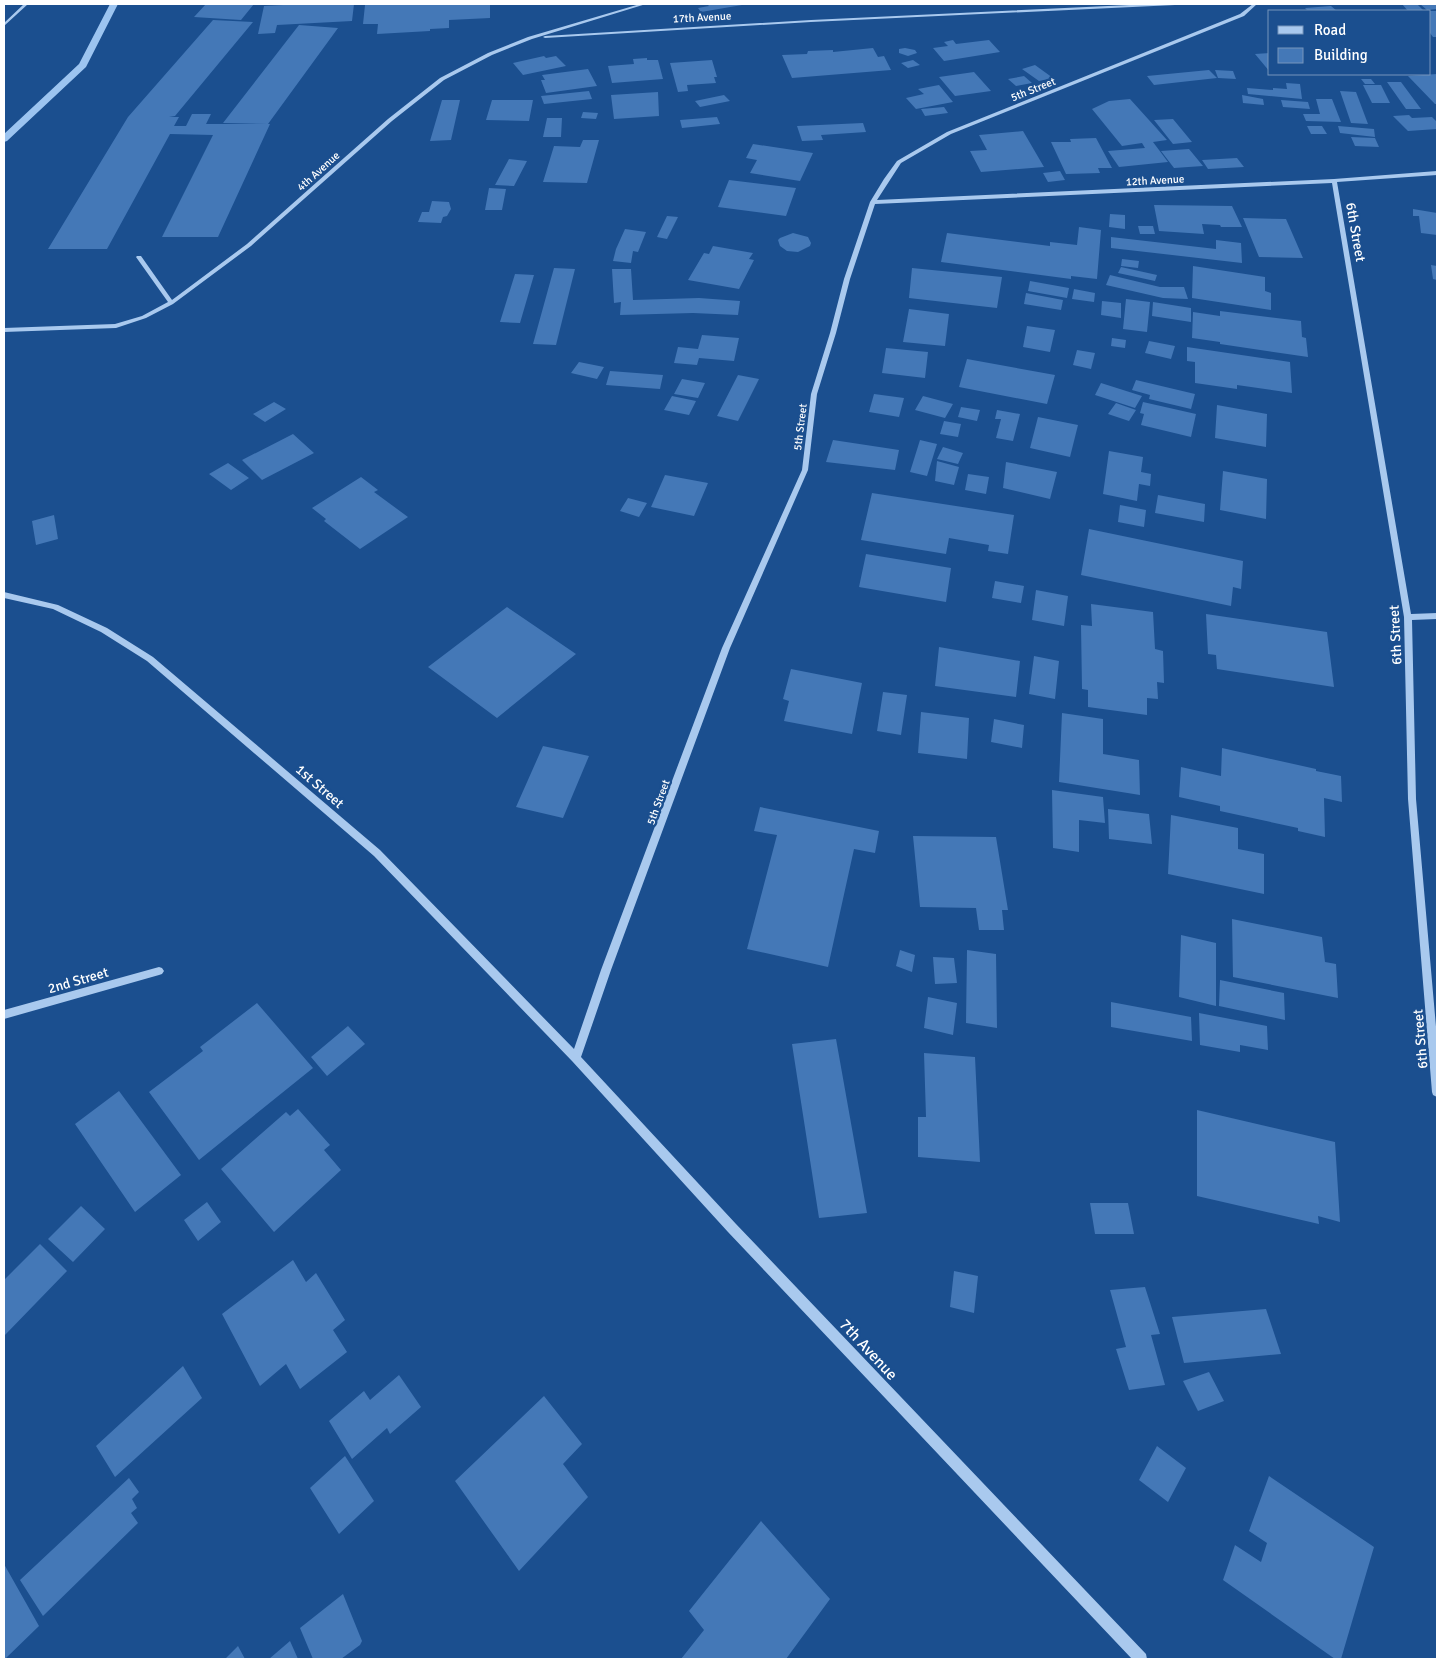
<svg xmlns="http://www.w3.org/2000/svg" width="1441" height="1663" font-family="Signika,sans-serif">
<rect width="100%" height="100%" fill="#1b4f8f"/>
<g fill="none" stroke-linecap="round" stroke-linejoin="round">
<!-- stream -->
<path fill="#9cc4f0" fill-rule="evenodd" d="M110,4H118L86,67L7,141L4,142V134L79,64Z"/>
</g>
<!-- building -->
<path fill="#4478b7" d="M206,4H254L241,20L194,17Z
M302,4H354L352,21L277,25L275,33L258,34L264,6Z
M394,4H490V18L449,20V28L430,29V31L377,34L378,24H363L365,5Z
M707,4H742V5L701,12L698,8L709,6Z
M1402,4H1417L1423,10L1408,11Z
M1420,4H1437V9L1427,10Z
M1331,6L1337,11H1308L1305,8Z
M1430,11H1437V37H1433L1430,33Z
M213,20L253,22L175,116L169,117H179L174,126H186L192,114H211L206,124H270L218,237H162L213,135L170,134L107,249H48L128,117Z
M299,25L338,28L268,124L223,123Z
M953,40L956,44L989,40L1000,52L944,61L933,48L948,46L944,42Z
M873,48L878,57L884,56L891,70L792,78L782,55L807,54L808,51L833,50V52Z
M905,48L915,50L917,53L908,56L899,53V49Z
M1270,53V72L1255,54Z
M544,56L546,58L556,56L566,66L523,75L513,63Z
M647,58V60H658L663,79L612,83L608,66L634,64L633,59Z
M712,60L717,77H714L716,83L687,85L688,91L678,92L670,63Z
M913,60L920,65L908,68L901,63Z
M1035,65L1053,78L1039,81L1022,69Z
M588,69L597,86L546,93L541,80H545L542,75Z
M1209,70L1217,78L1154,85L1147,76Z
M1215,70L1233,71L1236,79L1218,78Z
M974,72L991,91L955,96L939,77Z
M1437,74V104H1435L1408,76Z
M1024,76L1032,83L1016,86L1008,79Z
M1361,79H1371L1375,84H1365Z
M1387,82H1401L1421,109H1406Z
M1286,83L1300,84L1302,99L1248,94L1247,88L1273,90V88L1287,89Z
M939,85L953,102L916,109L906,98L924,94L918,89Z
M1363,85H1381L1390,103H1372Z
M589,91L592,99L544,104L541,96Z
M1340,91L1356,92L1368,124L1351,123Z
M658,92L659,116L614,119L611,95Z
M724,95L730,101L700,107L695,101Z
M1242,95L1263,99L1264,105L1243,103Z
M1130,99L1167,140L1153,142L1168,162L1119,167L1108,151L1145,148L1142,143L1122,146L1092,109L1109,101Z
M1316,99H1332L1341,122L1306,121L1303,114H1320Z
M442,100H460L451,140L430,141Z
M492,100H533L529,121L486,120Z
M1281,100L1308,102L1310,109L1283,107Z
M944,107L948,113L925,116L921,109Z
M583,112L598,113L596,119L581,118Z
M1409,115L1412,118L1432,117L1437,122V129L1408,131L1393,116Z
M717,117L720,124L682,128L680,120Z
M547,118H562L561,137H543Z
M1173,119L1192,142L1173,144L1154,120Z
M863,123L866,132L821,135L823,140L802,141L797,126Z
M1307,126H1322L1327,134H1311Z
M1338,126L1374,129L1375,137L1340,133Z
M1023,131L1044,167L981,172L970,151L987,150L979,135Z
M1351,137L1375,138L1379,147L1355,146Z
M1096,138L1112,168H1098L1100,173L1066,174L1051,142H1071L1070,139Z
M583,140H599L587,183L543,182L554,146L580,147Z
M753,144L813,153L800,181L750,173L757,160L746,158Z
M1189,149L1203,166L1174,168L1161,151Z
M1237,158L1244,167L1208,169L1202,160Z
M509,159L527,161L514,186L495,185Z
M1060,171L1065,180L1048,182L1043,173Z
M729,180L796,188L786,216L718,207Z
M489,188L506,189L502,210H485Z
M432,201L449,202L451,209L447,216L443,217L441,223L418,222L422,212H429Z
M1154,205L1232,206L1242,227H1221L1220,225L1202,224L1204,234L1159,231Z
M1413,209L1437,213V235L1421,233L1419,216H1413Z
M1110,214L1125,215V229L1109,227Z
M667,216L678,217L667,239L657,237Z
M1243,218L1286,219L1303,258L1259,257Z
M1138,226H1153L1155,234H1140Z
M1079,227L1101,230L1097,279L1071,276V279L941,262L947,233L1050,246V242L1077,245Z
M625,229L646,232L638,252L633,251L631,263L613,261L616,249Z
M793,233L808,237L811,243L810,246L798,252L787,251L780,246L778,240L780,238Z
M1111,237L1216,249V240L1241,243L1242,263L1111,248Z
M713,246L753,253L749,259L754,260L739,289L688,280L704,253L709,254Z
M1122,259L1139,261L1138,268L1121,266Z
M1431,265L1437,266V280L1433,279Z
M1193,266L1265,277V291L1271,293V310L1192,298Z
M1121,267L1157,275L1155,281L1118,273Z
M554,268L575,269L556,345L533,344Z
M912,268L1002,277L997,308L909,298Z
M612,269H631L633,300L699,298L740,301L738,315L693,313L620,315L621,302L614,303Z
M515,274L534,275L520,323L500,322Z
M1110,275L1160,287H1184L1188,299L1163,298L1106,285Z
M1030,281L1069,288L1067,298L1028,291Z
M1074,289L1095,293L1094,302L1072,299Z
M1026,293L1063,300L1061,310L1024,304Z
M1126,299L1150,302L1147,332L1123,329Z
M1102,301L1121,303V318L1101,315Z
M1153,302L1191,308V322L1152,316Z
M909,309L949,314L945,346L903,342Z
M1220,311L1301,321L1302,337L1306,338L1308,357L1220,344V342L1192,338L1193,312L1220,316Z
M1027,326L1055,330L1050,352L1023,347Z
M702,335L739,338L734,361L699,358L697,365L674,363L678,347L698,349Z
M1112,338L1126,340L1125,348L1111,346Z
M1149,341L1175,346L1171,359L1145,353Z
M1187,347L1290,362L1292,393L1237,385V389L1195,383V362L1187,361Z
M886,348L928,352L925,378L882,373Z
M1077,350L1095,353L1091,369L1073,365Z
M967,359L1055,375L1047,404L959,387Z
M579,362L604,367L597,379L571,373Z
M610,371L663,375L660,389L606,385Z
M738,375L759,379L738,421L717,416Z
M682,379L705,383L698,398L674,394Z
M1136,380L1195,394L1191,409L1149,399L1150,395L1132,390Z
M1101,383L1142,396L1135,408L1095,395Z
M874,394L904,398L899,417L869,412Z
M672,396L696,401L689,415L664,410Z
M923,396L953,404L945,418L915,410Z
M274,402L286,409L265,422L253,414Z
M1143,402L1196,414L1191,437L1141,425L1144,414L1140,413Z
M1116,403L1136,410L1129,421L1108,414Z
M1217,405L1267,414L1266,447L1215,438Z
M961,407L980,410L977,421L958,417Z
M997,410L1020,414L1013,441L996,438L1001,419H995Z
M1038,417L1078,425L1070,457L1030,448Z
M944,421L961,424L958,437L940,434Z
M293,434L314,453L262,480L242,460Z
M833,440L899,450L895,470L826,462Z
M920,440L937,444L927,476L910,472Z
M943,447L963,453L958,464L937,459Z
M1109,451L1143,457L1141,472L1151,474L1150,486L1139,484L1137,501L1103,494Z
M937,461L959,467L954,485L935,481Z
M1006,462L1057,472L1050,499L1003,488Z
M228,463L249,478L231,490L209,474Z
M1223,471L1267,479L1266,519L1220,510Z
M968,474L989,477L986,494L965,490Z
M665,475L708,483L694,516L651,507Z
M361,477L378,490L374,492L408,517L360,549L324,521L326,519L312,508Z
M872,493L1014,515L1008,554L988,551L989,545L949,538L946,554L861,540Z
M1158,495L1205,504L1204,522L1155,513Z
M628,498L647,503L639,517L620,511Z
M1120,505L1146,510L1144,527L1118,522Z
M54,515L58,539L36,545L32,521Z
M1089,529L1243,561L1241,589L1233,587L1231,606L1081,575Z
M866,554L951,568L946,602L859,587Z
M995,581L1024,586L1021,603L992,598Z
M1036,590L1068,596L1064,626L1032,620Z
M1091,604L1153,612L1155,649L1163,651L1164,683L1157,682L1158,699L1147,698V715L1088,707V690L1082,689L1081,625L1092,626Z
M507,607L576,654L497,718L428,667Z
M1206,614L1327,632L1334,687L1217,669L1216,655L1208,654Z
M939,647L1020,661L1016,697L935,686Z
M1034,656L1059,661L1055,699L1029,694Z
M791,669L862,683L852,734L784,721L789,701L783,699Z
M883,692L907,695L901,735L877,731Z
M921,712L969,718L967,759L918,753Z
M1062,713L1103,719V754L1139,760L1140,795L1059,782Z
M994,719L1024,725L1022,748L991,742Z
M543,746L589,756L563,818L516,807Z
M1222,748L1316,769V771L1341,776L1342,802L1324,798L1325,837L1298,831V828L1220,811V806L1179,797L1181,767L1221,776Z
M1052,790L1103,797L1105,823L1079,820V852L1053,848Z
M760,807L879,831L875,853L854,849L828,967L747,949L777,835L754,831Z
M1108,809L1149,814L1152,844L1109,839Z
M1171,815L1238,828V849L1264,854V894L1168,874Z
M913,836L996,837L1008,910H1002L1004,930H979L976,908L920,907Z
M1232,919L1322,937L1325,962L1336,964L1338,998L1233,977Z
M1181,935L1216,943V1006L1179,997Z
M900,950L915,955L912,972L896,966Z
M967,950L996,954L997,1028L966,1023Z
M933,957L954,958L957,983L935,984Z
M1220,980L1284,993L1285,1020L1219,1006Z
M928,997L957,1003L953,1035L924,1028Z
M1111,1002L1191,1017L1192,1041L1111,1027Z
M257,1003L313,1068L199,1160L149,1092L203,1051L200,1047Z
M1199,1013L1267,1026L1268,1050L1240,1045V1052L1200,1045Z
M348,1026L365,1044L327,1076L311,1057Z
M836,1039L867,1213L819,1218L792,1044Z
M924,1053L975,1057L980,1162L918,1157V1117H926Z
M119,1091L181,1175L135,1212L75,1124Z
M298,1109L330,1145L324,1150L341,1170L274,1232L221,1169L286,1112L290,1116Z
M1197,1110L1335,1142L1340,1222L1318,1216L1319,1224L1197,1196Z
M207,1202L221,1222L198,1241L184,1220Z
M1090,1203H1128L1134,1234H1095Z
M81,1206L105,1229L73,1262L48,1239Z
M40,1244L67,1271L4,1336V1280Z
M293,1260L306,1282L316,1273L345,1320L333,1330L347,1352L300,1389L286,1364L260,1386L222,1314Z
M954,1271L978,1276L974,1313L950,1307Z
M1145,1287L1160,1334L1151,1335L1165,1385L1129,1390L1116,1349L1126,1347L1110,1290Z
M1266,1309L1281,1354L1184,1363L1172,1317Z
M183,1366L202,1398L115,1477L96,1446Z
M1209,1372L1224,1401L1198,1411L1183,1381Z
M399,1375L421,1407L390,1434L387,1428L352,1459L329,1421L364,1391L370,1400Z
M544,1396L582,1444L563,1464L588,1497L519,1571L455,1481Z
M1157,1446L1186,1468L1168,1502L1139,1480Z
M345,1456L374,1501L339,1534L310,1488Z
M1269,1476L1374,1547L1341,1659H1335L1223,1580L1235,1545L1261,1562L1267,1543L1249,1531Z
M129,1478L139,1492L132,1499L137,1508L131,1513L138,1523L43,1616L20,1580Z
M761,1521L830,1599L786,1659H681L704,1630L689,1611Z
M4,1564L39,1626L5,1659H4Z
M343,1594L362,1641L360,1645L341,1659H313L300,1628Z
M290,1641L298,1659H269Z
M238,1646L245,1659H225Z"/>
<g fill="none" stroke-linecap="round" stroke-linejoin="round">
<!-- minor -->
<path fill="#a9c9ee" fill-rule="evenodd" d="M24,4H28L4,26V23Z
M640,4H646L532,39L492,55L444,80L392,121L251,246L173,304L146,318L116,328L4,332V328L115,324L142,316L168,302L136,257L137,256H141L172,300L247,244L388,119L440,78L488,53L528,37Z
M1151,4H1177L1175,5L811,22L545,38L543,37L545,36L811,20Z
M1253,4H1257L1244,16L951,134L901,163L877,200L1334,179L1437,171V175L1337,182L1411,614L1437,613V619L1412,620L1416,799L1437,1038V1097L1433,1095L1432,1092L1408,799L1404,617L1332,183L875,204L850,279L836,333L817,394L808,470L730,648L611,970L581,1057L736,1224L1146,1654L1147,1659H1132L728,1232L572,1061L374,856L147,661L101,632L53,609L4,598V592L58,605L107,628L153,657L380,850L574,1049L601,970L722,648L802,470L811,394L830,333L844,279L870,202L884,179L897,161L947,132L1240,14Z
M159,967L162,968L164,971L162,974L159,975L4,1019V1010Z"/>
</g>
<g text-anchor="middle" stroke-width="5" stroke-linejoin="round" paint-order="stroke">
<!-- far-street labels -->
<g font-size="11" fill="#fff" stroke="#1b4f8f">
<text transform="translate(702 17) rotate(-3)" y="4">17th Avenue</text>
<text transform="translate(1033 89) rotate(-22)" y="4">5th Street</text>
<text transform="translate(318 171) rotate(-42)" y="4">4th Avenue</text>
<text transform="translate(1155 180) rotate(-3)" y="4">12th Avenue</text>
<text transform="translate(800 427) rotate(-83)" y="4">5th Street</text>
<text transform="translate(658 802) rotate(-70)" y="4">5th Street</text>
</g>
<!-- street labels -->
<g font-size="14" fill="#fff" stroke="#1b4f8f">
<text transform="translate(1356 232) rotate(80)" y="5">6th Street</text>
<text transform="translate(1395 635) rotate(-93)" y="5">6th Street</text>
<text transform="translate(320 786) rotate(41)" y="5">1st Street</text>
<text transform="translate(78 980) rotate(-16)" y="5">2nd Street</text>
<text transform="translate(1420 1039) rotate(-95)" y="5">6th Street</text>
</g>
<!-- near-street labels -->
<g font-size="16" fill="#fff" stroke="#1b4f8f">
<text transform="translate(869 1349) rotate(47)" y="6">7th Avenue</text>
</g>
</g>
<!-- border -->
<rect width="1441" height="1663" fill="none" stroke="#ffffff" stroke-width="10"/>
<!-- legend -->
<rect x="1268" y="10" width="162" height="65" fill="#1b4f8f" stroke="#7695bc"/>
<rect x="1278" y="26" width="25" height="8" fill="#a9c9ee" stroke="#7695bc"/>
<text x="1314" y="35" font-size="15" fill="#ffffff">Road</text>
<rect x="1278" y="48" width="25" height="15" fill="#4478b7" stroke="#7695bc"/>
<text x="1314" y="60" font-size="15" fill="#ffffff">Building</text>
</svg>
